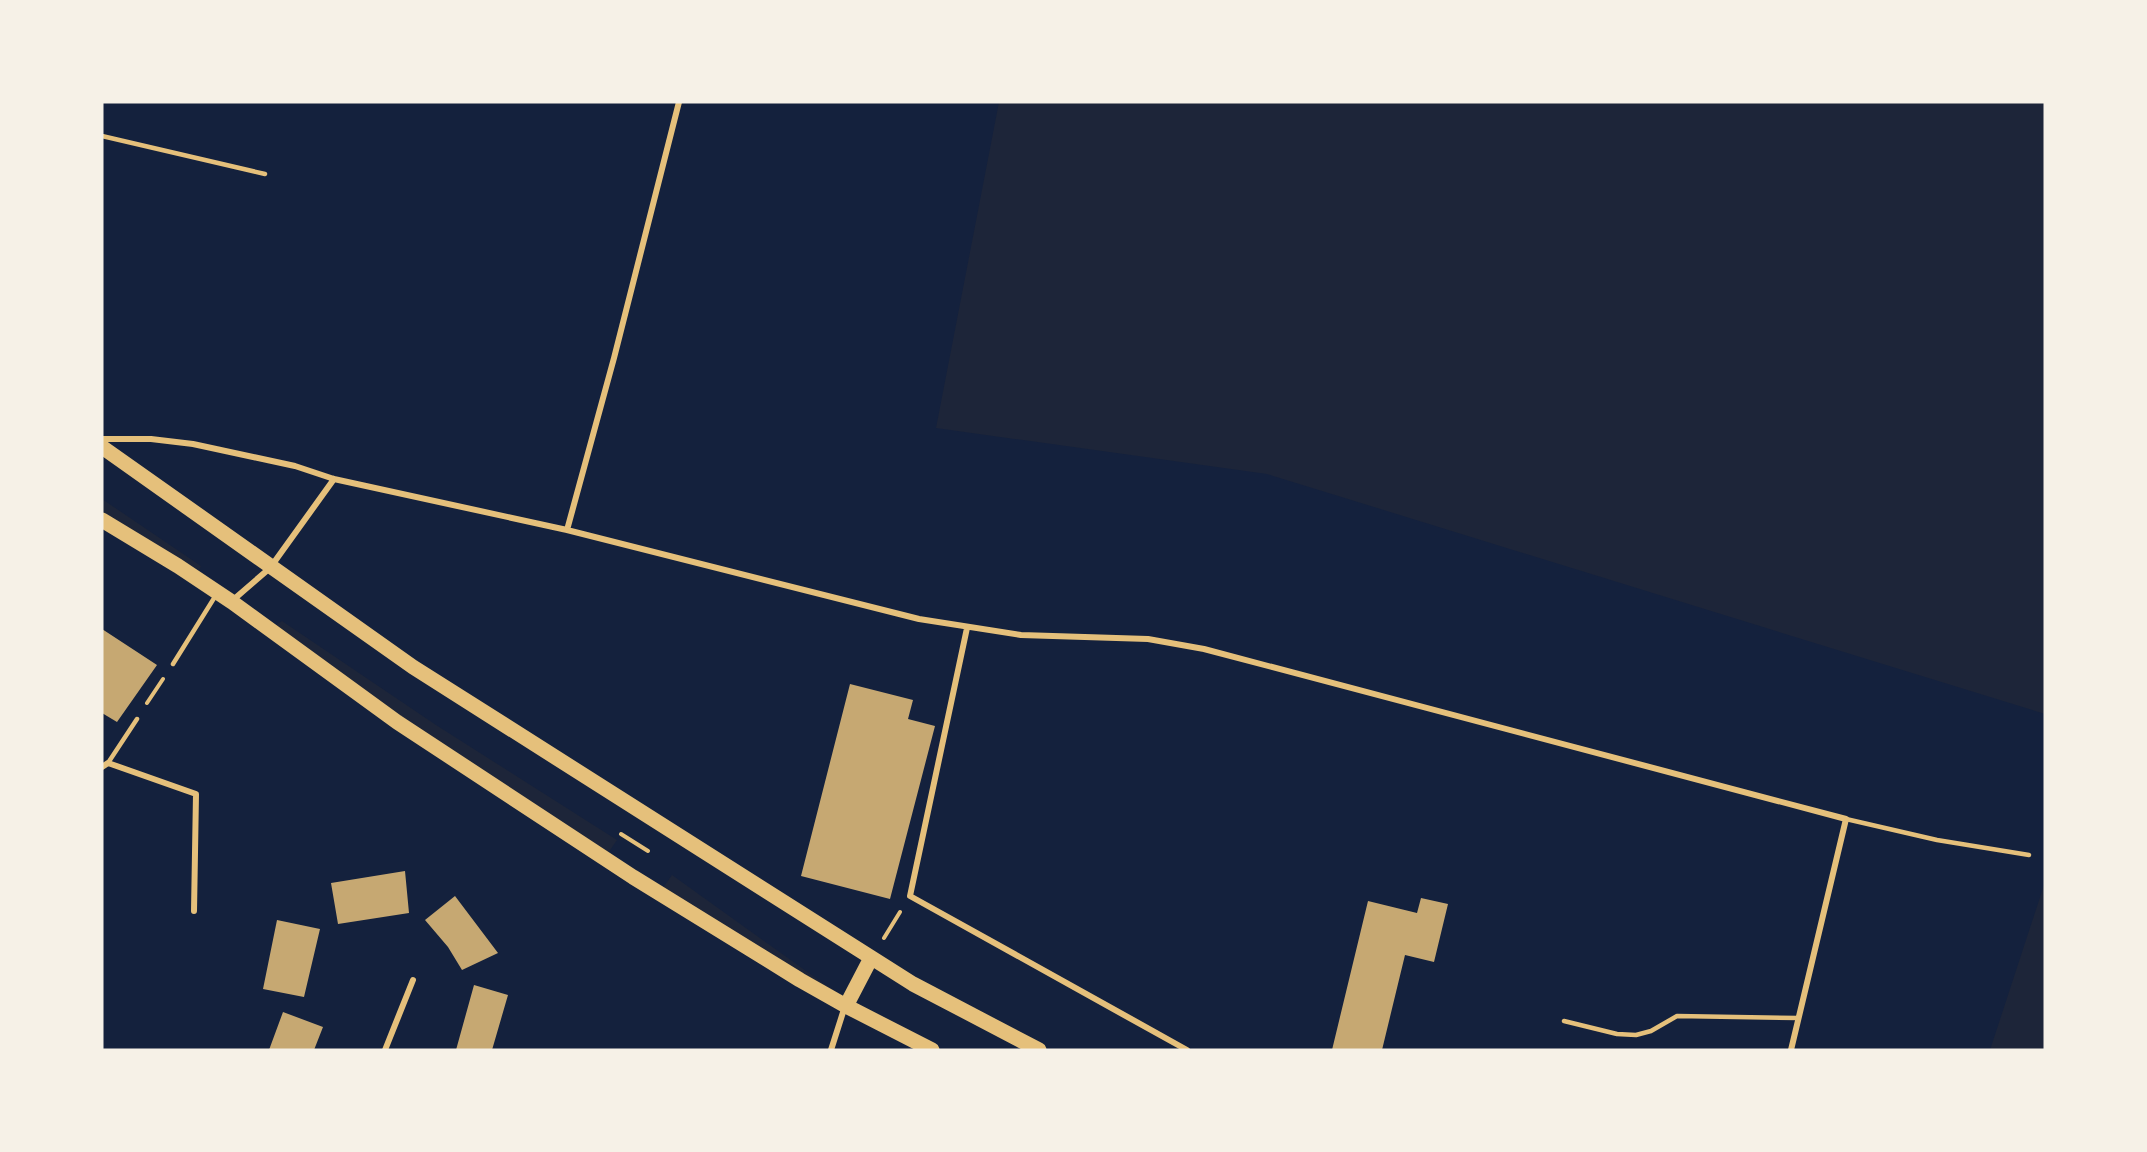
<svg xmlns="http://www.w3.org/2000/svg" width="2147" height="1152" font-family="'Nunito Sans',sans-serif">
<rect width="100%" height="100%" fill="#14213d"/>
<!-- green -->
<path fill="#1d2539" d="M999,102H2045V714L1267,474L936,428Z
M102,499L201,566L199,570L102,517Z
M282,621L436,725L617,840L604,859L273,627Z
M672,875L820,981L841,995L658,895Z
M2045,882V1050H1990Z"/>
<!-- building -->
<path fill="#c6a872" d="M102,629L157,665L117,722L102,713Z
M850,684L913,700L908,719L935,726L890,899L801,876Z
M405,871L409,913L338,924L331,883Z
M455,896L498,953L462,970L448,947L425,920Z
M1421,898L1448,904L1434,962L1405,955L1382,1050H1332L1368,901L1417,913Z
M277,920L320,929L304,997L263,989Z
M474,985L508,995L492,1050H456Z
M283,1012L323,1027L314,1050H269Z"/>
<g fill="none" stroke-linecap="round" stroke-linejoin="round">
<!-- path -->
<path stroke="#e5c07b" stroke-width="4" d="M147,703L163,679
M621,834L648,851
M884,938L900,912"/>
<!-- service -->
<path stroke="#e5c07b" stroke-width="4.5" d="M102,136L265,174
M173,664L216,595
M108,763L137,719
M1846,819L1937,840L2029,855
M1564,1021L1617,1034L1636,1035L1651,1031L1677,1016L1798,1018"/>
<!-- minor -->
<path stroke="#e5c07b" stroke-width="6" d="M102,439H151L193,444L295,466L334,479L567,530L919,619L1021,635L1148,639L1204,649L1846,819L1791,1050
M567,530L614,358L679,102
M233,600L270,568L334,479
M967,628L910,896L1187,1050
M102,767L108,763L196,794L194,911
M385,1050L413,980
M831,1050L845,1006"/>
<!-- primary -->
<path stroke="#e5c07b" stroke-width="15" d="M102,447L413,667L913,984L1039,1050
M102,520L178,566L232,602L397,722L633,877L800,980L846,1006L932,1050
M846,1006L871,958"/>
</g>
<!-- border -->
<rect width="2147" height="1152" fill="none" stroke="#f6f1e7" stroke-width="207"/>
</svg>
